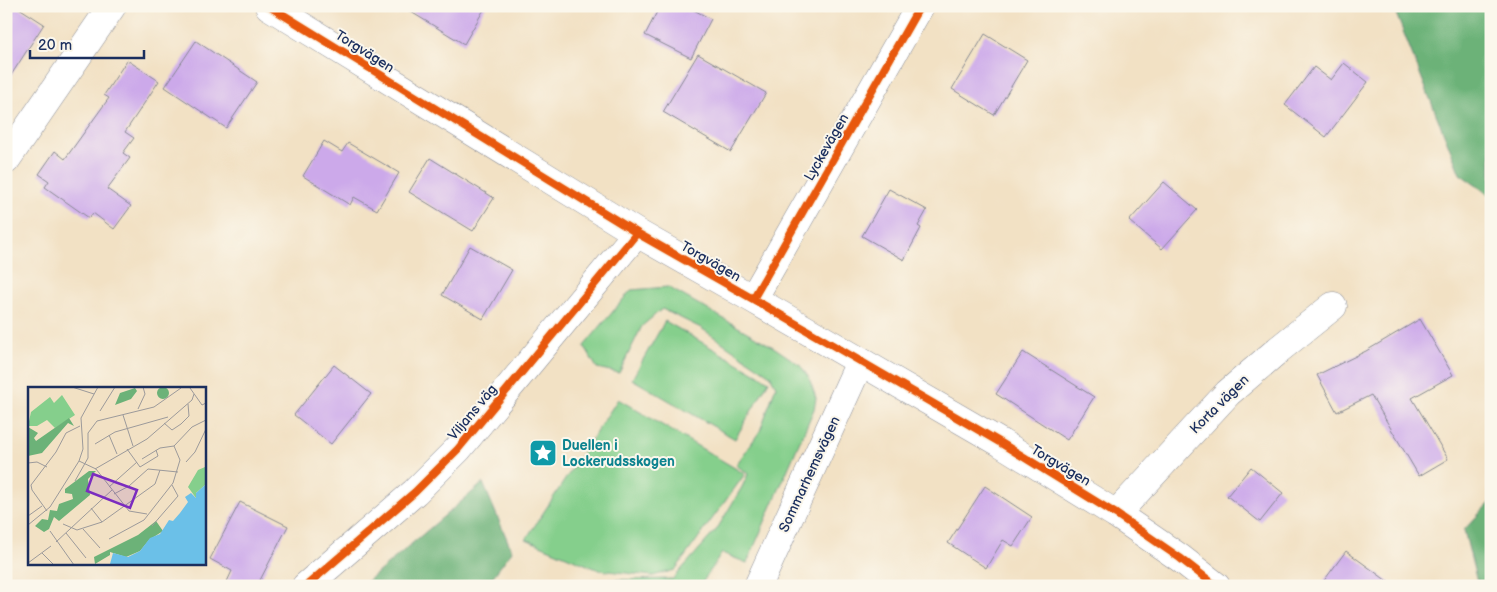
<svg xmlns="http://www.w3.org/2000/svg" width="1497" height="592" font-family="'Balsamiq Sans',sans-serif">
<rect width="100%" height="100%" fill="#fbf7ec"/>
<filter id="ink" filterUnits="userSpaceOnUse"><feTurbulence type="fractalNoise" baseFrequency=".02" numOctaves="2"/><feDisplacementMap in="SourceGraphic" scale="10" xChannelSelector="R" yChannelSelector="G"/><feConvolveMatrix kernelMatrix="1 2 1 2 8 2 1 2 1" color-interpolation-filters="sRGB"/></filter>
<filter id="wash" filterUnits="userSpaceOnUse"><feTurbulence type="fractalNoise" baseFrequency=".0096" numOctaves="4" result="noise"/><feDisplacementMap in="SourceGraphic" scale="20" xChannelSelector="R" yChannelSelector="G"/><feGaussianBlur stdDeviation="1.12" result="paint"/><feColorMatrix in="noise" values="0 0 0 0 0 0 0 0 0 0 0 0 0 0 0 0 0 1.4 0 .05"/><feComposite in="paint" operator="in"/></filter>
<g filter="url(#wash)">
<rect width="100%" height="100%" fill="#f2e1c4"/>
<!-- green -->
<path fill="#85cf8c" stroke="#507f75" d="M668,287L775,348L800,365L809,378L816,398L814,409L747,563L722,553L700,586H602L603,580L673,579L717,529L742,487L748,474L736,465L760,431L776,386L770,375L701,328L662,309L642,326L619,373L597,368L584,346L631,290Z
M665,321L769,381L735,439L632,379Z
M618,399L745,474L675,570L653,576L599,570L526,539Z"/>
<!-- forest -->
<path fill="#6cb278" stroke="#44706b" d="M1393,6H1491V196L1460,174Z
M483,483L512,551L486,586H362Z
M1491,501V586H1478L1464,530Z"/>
<g id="blocks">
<!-- building -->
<path fill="#cca9ea" d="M6,6H16L44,24L6,83Z
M401,6H486L464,44Z
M660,6H686L711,19L691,58L645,35Z
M985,34L1027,60L994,115L952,89Z
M196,41L257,82L226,128L165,87Z
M698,54L766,93L731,152L663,112Z
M127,60L159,81L125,132L134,138L123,153L130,158L107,189L131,206L114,229L93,213L89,218L45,187L49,181L39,174L55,151L65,159L109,98L104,95Z
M1344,63L1368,82L1326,137L1285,105L1314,67L1331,80Z
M324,141L342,152L348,143L399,173L377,210L354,197L350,205L303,176Z
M430,158L494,198L473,231L409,192Z
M1164,182L1197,210L1162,249L1129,221Z
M889,189L927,210L918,226L921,228L904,260L862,236Z
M470,246L512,270L483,319L442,295Z
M1420,319L1453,375L1412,398L1448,459L1419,476L1371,395L1337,412L1317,375L1366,351Z
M1023,352L1094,397L1067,440L996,394Z
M334,365L371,394L331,444L294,415Z
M1251,467L1283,493L1260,522L1227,496Z
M985,486L1032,517L1013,546L1003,540L986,568L948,543Z
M240,502L288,526L257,586H225L232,571L210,559Z
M1346,551L1394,586H1320Z"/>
</g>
</g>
<g filter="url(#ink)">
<use href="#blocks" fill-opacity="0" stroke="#868891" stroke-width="1"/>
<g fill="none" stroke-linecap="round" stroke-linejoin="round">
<defs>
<path id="minor" d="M269,6L637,233L753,299L1001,443L1116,514L1180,558L1216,586
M6,160L112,6
M753,299L920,6
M1116,514L1228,393L1278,350L1333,306
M306,586L415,492L458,449L637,233
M758,586L860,362"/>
</defs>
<!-- minor casing -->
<use href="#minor" stroke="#868891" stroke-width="29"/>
<!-- minor -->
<use href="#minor" stroke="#fff" stroke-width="28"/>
<defs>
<path id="cycleway" d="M269,6L637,233L753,299L1001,443L1116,514L1180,558L1216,586
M753,299L920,6
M306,586L415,492L458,449L637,233"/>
</defs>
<!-- cycleway casing -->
<use href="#cycleway" stroke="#fbf7ec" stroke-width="11"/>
<!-- cycleway -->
<use href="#cycleway" stroke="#e8590c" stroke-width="8"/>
</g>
</g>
<!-- icons -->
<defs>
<symbol id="sight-square" viewBox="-11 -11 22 22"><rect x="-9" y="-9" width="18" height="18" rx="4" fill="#0f9aa8" stroke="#fbf7ec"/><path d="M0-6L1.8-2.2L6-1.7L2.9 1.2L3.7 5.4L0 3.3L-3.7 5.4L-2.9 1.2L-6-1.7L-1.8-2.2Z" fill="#fff"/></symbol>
</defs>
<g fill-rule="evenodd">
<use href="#sight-square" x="527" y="437" width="32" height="32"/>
</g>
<g text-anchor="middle" stroke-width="4" stroke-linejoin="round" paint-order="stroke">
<!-- street labels -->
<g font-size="14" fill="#1b2f5e" stroke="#fbf7ec">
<text transform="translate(365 51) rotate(32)" y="5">Torgvägen</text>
<text transform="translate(826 147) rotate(-60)" y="5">Lyckevägen</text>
<text transform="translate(711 261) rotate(30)" y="5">Torgvägen</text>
<text transform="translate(1219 404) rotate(-45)" y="5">Korta vägen</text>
<text transform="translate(472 412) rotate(-50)" y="5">Viljans väg</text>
<text transform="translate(1061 465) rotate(31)" y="5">Torgvägen</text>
<text transform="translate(809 474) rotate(-65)" y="5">Sommarhemsvägen</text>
</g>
<!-- culture labels -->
<g font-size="14" font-weight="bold" fill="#0d838f" stroke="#fbf7ec" text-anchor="start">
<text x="562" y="450">Duellen i<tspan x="562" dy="16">Lockerudsskogen</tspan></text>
</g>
</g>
<!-- overview -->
<g transform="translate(28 387)">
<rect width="178" height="178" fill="#f2e1c4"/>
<path d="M34,8L47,28L27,41L19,33L9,39H0L3,25L22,10L26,16ZM177,80V98L168,106V111L160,100L170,83Z" fill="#85cf8c"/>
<path d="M129 6a6 6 0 1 1 12 0a6 6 0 1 1-12 0ZM107,1L109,4L103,12L87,18L92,6ZM41,31L46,39L40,36L14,66L0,69V40L10,46L6,51L8,54ZM61,84H68L60,92L62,108L31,134L26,130L21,142L16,145L7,139L14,132L20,133L22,123L29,124L31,117L45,112L44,107L37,106V102ZM128,134L135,144L121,153L112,164L98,170L82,165V168L67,177L66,170L110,148Z" fill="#6cb278"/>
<path d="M177,98V177H82L85,166L100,170L112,164L122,151L132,147L141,133L145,134L152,126L160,115L157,110L163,106L168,111V106Z" fill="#6bc0e8"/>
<path fill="none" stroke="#9c9a9b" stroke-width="1" d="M44,0L66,7M162,1L174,18L178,16M110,22L117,7L115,0M72,24L87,0M95,28L105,59M136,36L144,43L153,37L161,29L160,17M81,48L89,67M67,57L87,45L140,30M146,59L164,40L178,33M99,62L112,80L130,69L128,63M114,72L132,61L146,59M51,74L68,82L101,124L119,127M158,75L167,65L178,42M0,76L9,75L19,80M67,82L119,52L164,13L166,7M47,94L60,71V46L69,34L126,20L153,1M81,100L109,75M86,107L101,99L120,82L150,85M63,121L74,135M19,124L4,103L3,98L28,65L38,46L52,39M0,129L14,119M35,137L49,143L74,135L127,97L132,83M0,138L22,120L51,74L55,62L53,31L70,0M124,139L150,109L144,98M55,142L72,161M22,144L46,178M38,146L58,171M81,152L116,133L145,96L152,73L146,59M28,155L84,103M14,166L26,178M0,176L23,159"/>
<path fill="#7b2cbf" fill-opacity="0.15" stroke="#7b2cbf" stroke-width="2.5" d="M65,87L109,103L102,121L59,104Z"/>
<rect width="178" height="178" fill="none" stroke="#1b2f5e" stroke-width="2.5"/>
</g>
<!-- margin -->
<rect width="1497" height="592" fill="none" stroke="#fbf7ec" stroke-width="25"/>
<!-- scale -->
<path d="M30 50v8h114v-8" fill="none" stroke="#1b2f5e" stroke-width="2.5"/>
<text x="38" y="50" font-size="15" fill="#1b2f5e" stroke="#fbf7ec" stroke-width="4" paint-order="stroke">20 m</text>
</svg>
